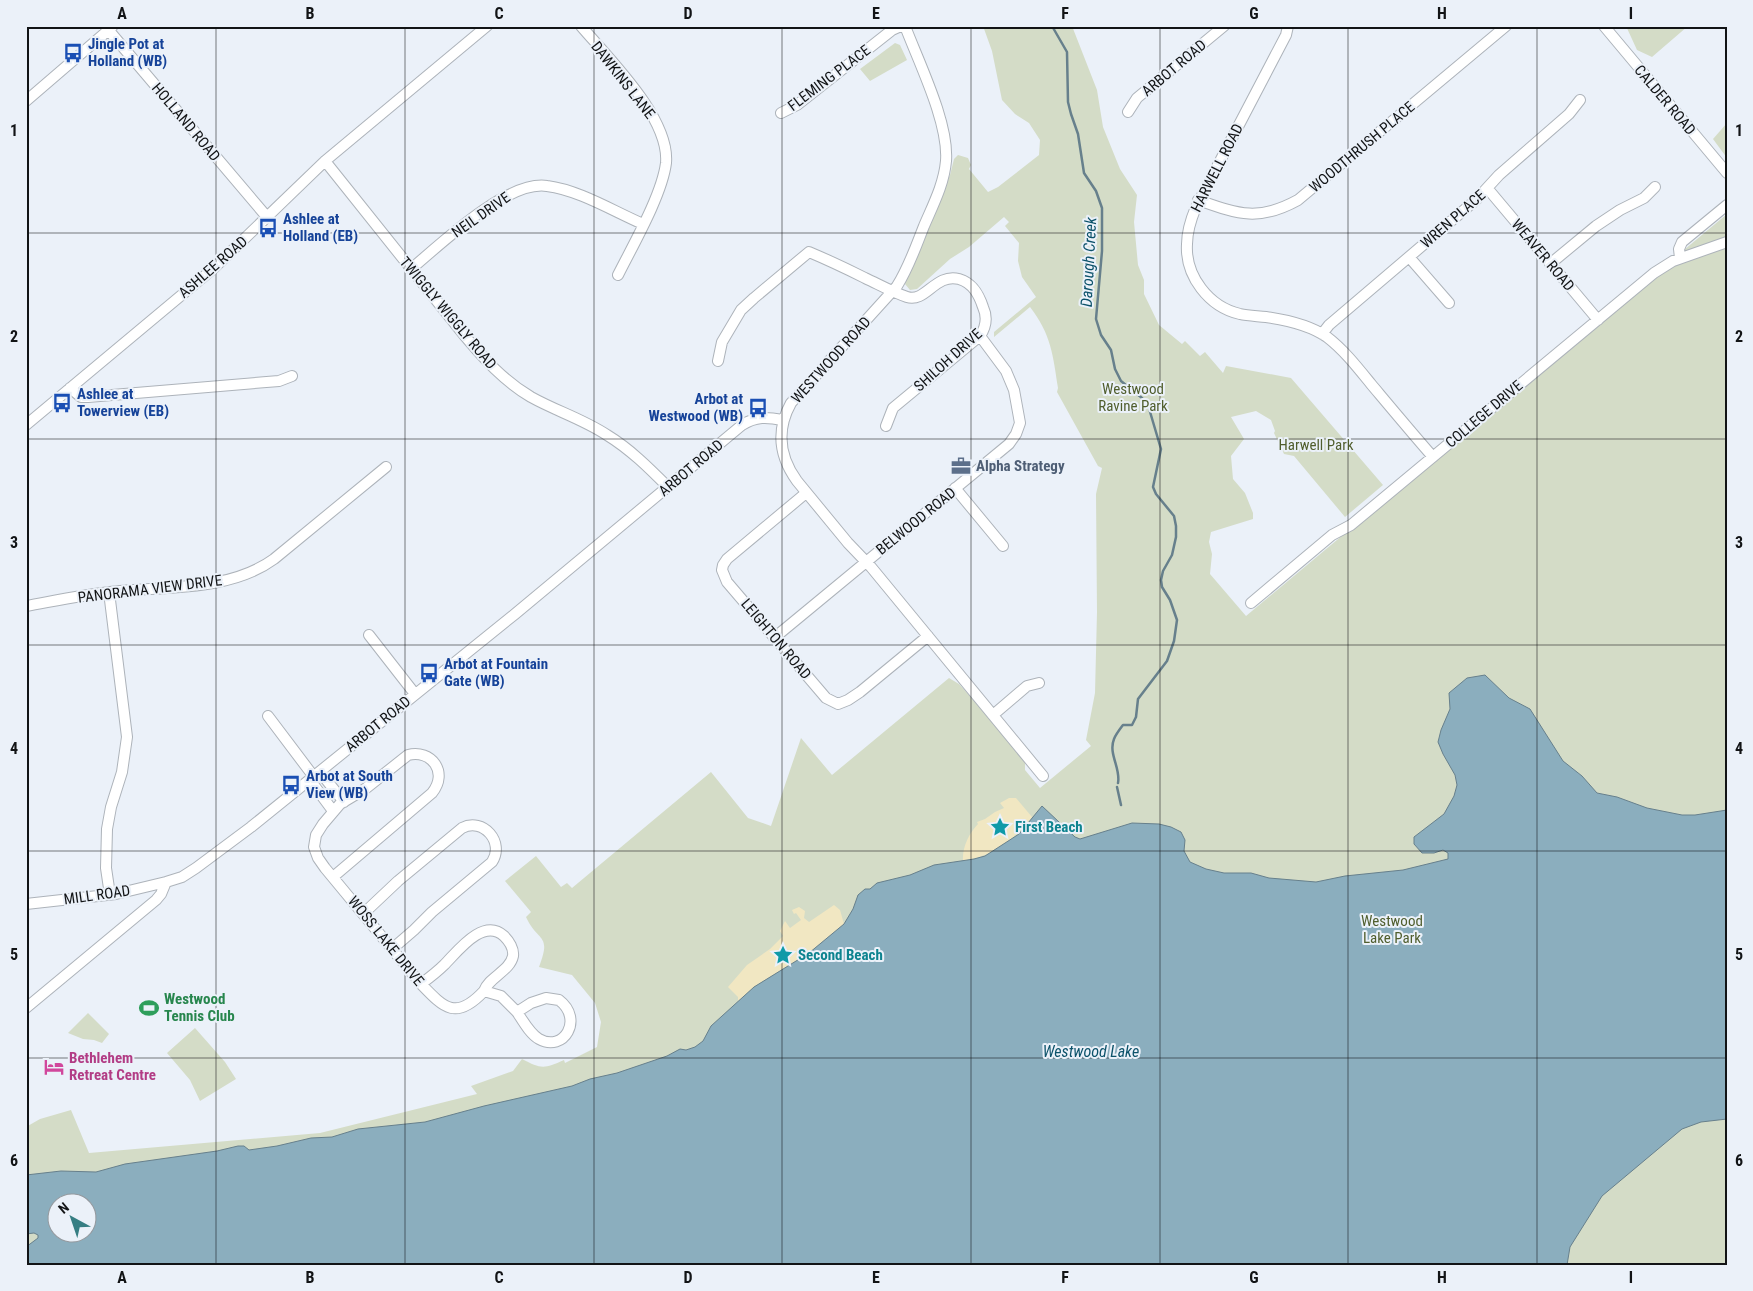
<svg xmlns="http://www.w3.org/2000/svg" width="1753" height="1291" font-family="'Roboto Condensed',sans-serif">
<rect width="100%" height="100%" fill="#ebf1f9"/>
<!-- green -->
<path fill="#d4dcc7" fill-rule="evenodd" d="M983,26H1072L1097,90L1103,127L1120,169L1137,195L1134,222L1138,265L1144,280V294L1159,325L1182,344L1185,341L1200,356L1205,352L1223,373L1226,366L1291,378L1383,485L1345,517L1294,456L1284,454L1274,433L1275,431L1271,420L1256,411L1231,417L1244,439L1231,456L1233,479L1245,493L1253,513V519L1211,532L1209,542L1212,554L1210,574L1246,616L1727,214V1265H26V1127L40,1119L71,1110L89,1153L320,1133L477,1094L471,1086L513,1071L522,1059C541,1069 544,1069 564,1060L565,1063L597,1047L601,1022L595,1003L572,975L539,967C552,933 538,943 526,917L531,912L505,881L536,856L561,887L567,883L572,888L711,772L748,818L771,826L801,738L832,775L949,678L959,684L970,696L1025,762V770L1040,788L1091,746L1086,740L1095,693L1097,612L1096,494L1102,468L1098,466L1057,392L1058,388C1053,355 1051,334 1030,307L994,337V332L1036,297L1022,277L1018,261L1019,243L1005,226L1009,222L1004,217L969,247L950,259L917,289L910,290L905,284L950,175L954,159L958,155L968,158L971,165L969,169L988,192L998,187L1039,155L1040,140L1029,123L1015,114L1002,100L992,51ZM58,1204H88V1234H58Z
M1626,26H1688L1652,57L1637,50Z
M895,43L900,45L907,60L870,81L860,69Z
M1727,123V158L1713,139Z
M88,1013L109,1034L102,1043L94,1040L83,1039L68,1033Z
M195,1028L225,1062L236,1079L200,1101L190,1080L167,1053Z"/>
<!-- sand -->
<path fill="#f1e7c2" d="M1009,798H1016L1032,817C1014,840 993,856 963,861C962,848 969,833 978,824L977,822L985,819L995,812L1004,808L1000,803Z
M834,905L840,910L844,924L809,953L754,987L738,1001V997L728,987L747,965L770,949L783,936L780,931L785,921L790,928L801,920L796,913L794,914L792,910L799,907L805,911L804,918L809,922Z"/>
<!-- water -->
<path fill="#8baebe" stroke="#67808c" fill-rule="evenodd" d="M1485,675L1509,698L1530,709L1563,761L1582,776L1597,793L1617,797L1647,808L1682,815H1695L1727,810V1119L1701,1122L1682,1129L1602,1196L1570,1247L1567,1265H26V1247L38,1238V1235L34,1233L26,1234V1175L61,1171L96,1172L125,1164L217,1151L238,1146H244L249,1150L277,1146L311,1138L332,1137L358,1129L425,1122L484,1106L572,1086L590,1079L617,1073L667,1056L680,1049L686,1050L695,1047L703,1041L711,1026L754,987L809,953L844,924L853,909L858,895L865,889H870L877,883L910,875L934,865L974,859L985,856L1019,834L1042,806L1075,837L1080,839L1132,823L1159,824L1171,827L1181,832L1185,840L1184,851L1190,862L1206,869L1224,873H1251L1269,878L1316,882L1345,876L1403,870L1448,859V853L1443,850L1434,853H1422L1414,844V837L1444,814L1454,796L1457,785L1455,775L1443,754L1438,742L1441,730L1450,709L1449,693L1467,678ZM58,1204H88V1234H58Z"/>
<g fill="none" stroke-linecap="round" stroke-linejoin="round">
<!-- stream -->
<path stroke="#67808c" stroke-width="2.5" d="M1052,26L1067,52L1068,102L1071,114L1078,134L1084,173L1096,191L1102,208V251L1096,319L1101,335L1111,350L1115,369L1121,381L1142,398L1148,405L1161,449L1153,487L1156,494L1174,516L1176,526V537L1172,555L1163,571L1161,580L1162,587L1170,600L1177,620L1174,641L1167,661L1138,699L1136,717L1132,725H1123C1120,729 1116,734 1114,739C1108,754 1121,768 1118,783
M1117,787L1121,805"/>
<defs>
<path id="minor" d="M105,26L267,217
M581,26C609,59 670,118 666,163C662,195 633,245 618,275
M905,26C919,63 949,123 946,161C944,184 933,205 924,226C916,246 909,267 897,286L791,403C776,430 779,456 797,481L848,543L871,567L1043,776
M1288,26L1286,35L1196,207C1191,219 1187,231 1187,244C1185,276 1209,307 1240,314C1248,316 1258,316 1266,317C1287,320 1310,325 1327,337C1344,350 1358,368 1371,384C1392,409 1412,433 1433,457
M1604,26L1727,173
M26,101L112,27
M1128,112L1137,98L1224,26
M781,113L797,105L892,30L901,26
M325,161L464,335C484,359 504,381 531,397C556,411 583,419 607,435C630,449 649,468 668,487
M1488,189L1598,320
M1198,200C1238,214 1258,222 1298,200L1506,26
M1409,257L1449,303
M1680,258L1679,249L1682,242L1727,205
M1550,264L1596,226L1620,210L1644,198L1655,187
M411,269C441,244 507,180 547,186C579,190 613,211 643,224
M1322,334L1329,325L1477,199L1499,175L1569,114L1580,100
M718,361L722,342L741,310L754,298L809,252C828,260 847,269 865,278C880,285 892,292 907,297C926,303 935,273 959,279C973,283 979,295 983,307C988,318 986,327 980,336L893,408L886,426
M70,388L81,397H88L279,381L292,376
M26,425L214,268L325,161L487,26
M955,488L1003,546
M806,493L727,559L723,565L722,570L727,582L826,698L838,704L848,700L860,692L928,636
M109,592L127,737L122,772L111,807L107,829L106,868L110,895
M1251,603L1332,535L1351,525L1654,273L1673,261L1727,242
M26,606C54,601 82,595 110,592C163,586 229,592 274,559L386,467
M369,635L415,694
M774,638L1009,444L1016,434L1020,423L1014,390L1006,371L980,336
M993,715L1027,686L1039,683
M268,716L314,777
M320,772L344,802
M310,780L333,811
M333,877L432,793C449,772 431,749 408,755L365,789L340,804L323,824L316,835L314,847L318,858L325,868L421,984C444,1008 456,1021 484,991L501,996L517,1012
M26,904L116,894L166,882L182,877L196,868L251,827L515,614L742,425C756,416 767,417 783,420
M363,914L398,881L462,828C483,817 505,842 492,862L432,912L414,930L392,949
M421,984C429,978 437,972 444,965C458,951 483,917 504,936C509,941 514,949 513,956C510,971 489,977 484,991
M546,998L559,1000C584,1019 564,1053 539,1039C530,1034 523,1021 517,1012L531,1003Z
M26,1008L156,900L161,894L166,882"/>
</defs>
<!-- minor casing -->
<use href="#minor" stroke="#adb3ba" stroke-width="12"/>
<!-- minor -->
<use href="#minor" stroke="#fff" stroke-width="10"/>
</g>
<!-- grid -->
<path fill="none" stroke="#121416" stroke-width="1" stroke-opacity="0.55" d="M216,26V1265M405,26V1265M594,26V1265M782,26V1265M971,26V1265M1160,26V1265M1348,26V1265M1537,26V1265M26,233H1727M26,439H1727M26,645H1727M26,851H1727M26,1058H1727"/>
<!-- icons -->
<defs>
<symbol id="bus-bare" viewBox="-9 -9 18 18"><path d="M-5-6H5V4H4V6H2V4H-2V6H-4V4H-5ZM-3.5-4V0h7V-4ZM-3.5 1.2v1.5H-2V1.2ZM2 1.2v1.5H3.5V1.2Z" fill="#1a4fb4" stroke="#ebf1f9" stroke-width="2.5" paint-order="stroke"/></symbol>
<symbol id="office-bare" viewBox="-9 -9 18 18"><path d="M-6-3h4V-5.5h4V-3h4V5H-6ZM-1-4.5V-3h2v-1.5ZM-6 0V1H6V0Z" fill="#5c6f8a" stroke="#ebf1f9" stroke-width="2.5" paint-order="stroke"/></symbol>
<symbol id="sight-bare" viewBox="-9 -9 18 18"><path d="M0-6L1.8-2.2L6-1.7L2.9 1.2L3.7 5.4L0 3.3L-3.7 5.4L-2.9 1.2L-6-1.7L-1.8-2.2Z" fill="#0f9aa8" stroke="#ebf1f9" stroke-width="2.5" paint-order="stroke"/></symbol>
<symbol id="stadium-bare" viewBox="-9 -9 18 18"><path d="M0-5a6.5 5 0 1 0 0 10a6.5 5 0 1 0 0-10ZM-3.5-1.8h7v3.6h-7Z" fill="#2e9e5b" stroke="#ebf1f9" stroke-width="2.5" paint-order="stroke"/></symbol>
<symbol id="hotel-bare" viewBox="-9 -9 18 18"><path d="M-6-4.5h1.5V1H6V5H4.5V3h-9V5H-6ZM-4 0a1.8 1.8 0 1 1 3.6 0ZM.5 0V-2.5h3Q6-2.5 6 0Z" fill="#d1479c" stroke="#ebf1f9" stroke-width="2.5" paint-order="stroke"/></symbol>
</defs>
<g fill-rule="evenodd">
<use href="#bus-bare" x="59" y="39" width="28" height="28"/>
<use href="#bus-bare" x="254" y="214" width="28" height="28"/>
<use href="#bus-bare" x="48" y="389" width="28" height="28"/>
<use href="#bus-bare" x="744" y="394" width="28" height="28"/>
<use href="#office-bare" x="947" y="452" width="28" height="28"/>
<use href="#bus-bare" x="415" y="659" width="28" height="28"/>
<use href="#bus-bare" x="277" y="771" width="28" height="28"/>
<use href="#sight-bare" x="986" y="813" width="28" height="28"/>
<use href="#sight-bare" x="769" y="941" width="28" height="28"/>
<use href="#stadium-bare" x="135" y="994" width="28" height="28"/>
<use href="#hotel-bare" x="40" y="1053" width="28" height="28"/>
</g>
<g text-anchor="middle" stroke-width="4" stroke-linejoin="round" paint-order="stroke">
<!-- transit labels -->
<g font-size="15" font-weight="bold" fill="#164399" stroke="#ebf1f9" text-anchor="start">
<text x="88" y="49">Jingle Pot at<tspan x="88" dy="17">Holland (WB)</tspan></text>
<text x="283" y="224">Ashlee at<tspan x="283" dy="17">Holland (EB)</tspan></text>
<text x="77" y="399">Ashlee at<tspan x="77" dy="17">Towerview (EB)</tspan></text>
<text x="743" y="404" text-anchor="end">Arbot at<tspan x="743" dy="17">Westwood (WB)</tspan></text>
<text x="444" y="669">Arbot at Fountain<tspan x="444" dy="17">Gate (WB)</tspan></text>
<text x="306" y="781">Arbot at South<tspan x="306" dy="17">View (WB)</tspan></text>
</g>
<!-- street labels -->
<g font-size="15" fill="#121416" stroke="#ebf1f9">
<text transform="translate(1174 68) rotate(-40)" y="5">ARBOT ROAD</text>
<text transform="translate(829 78) rotate(-37)" y="5">FLEMING PLACE</text>
<text transform="translate(623 80) rotate(52)" y="5">DAWKINS LANE</text>
<text transform="translate(1665 100) rotate(50)" y="5">CALDER ROAD</text>
<text transform="translate(186 122) rotate(50)" y="5">HOLLAND ROAD</text>
<text transform="translate(1362 147) rotate(-40)" y="5">WOODTHRUSH PLACE</text>
<text transform="translate(1217 168) rotate(-63)" y="5">HARWELL ROAD</text>
<text transform="translate(481 215) rotate(-35)" y="5">NEIL DRIVE</text>
<text transform="translate(1453 219) rotate(-41)" y="5">WREN PLACE</text>
<text transform="translate(1543 255) rotate(50)" y="5">WEAVER ROAD</text>
<text transform="translate(213 267) rotate(-41)" y="5">ASHLEE ROAD</text>
<text transform="translate(448 313) rotate(50)" y="5">TWIGGLY WIGGLY ROAD</text>
<text transform="translate(831 360) rotate(-48)" y="5">WESTWOOD ROAD</text>
<text transform="translate(948 360) rotate(-42)" y="5">SHILOH DRIVE</text>
<text transform="translate(1484 414) rotate(-40)" y="5">COLLEGE DRIVE</text>
<text transform="translate(691 468) rotate(-40)" y="5">ARBOT ROAD</text>
<text transform="translate(916 521) rotate(-39)" y="5">BELWOOD ROAD</text>
<text transform="translate(150 589) rotate(-7)" y="5">PANORAMA VIEW DRIVE</text>
<text transform="translate(776 639) rotate(50)" y="5">LEIGHTON ROAD</text>
<text transform="translate(378 724) rotate(-39)" y="5">ARBOT ROAD</text>
<text transform="translate(97 895) rotate(-8)" y="5">MILL ROAD</text>
<text transform="translate(386 941) rotate(51)" y="5">WOSS LAKE DRIVE</text>
</g>
<!-- park labels -->
<g font-size="15" fill="#505e2d" stroke="#ebf1f9">
<text x="1133" y="394">Westwood<tspan x="1133" dy="17">Ravine Park</tspan></text>
<text x="1316" y="450">Harwell Park</text>
<text x="1392" y="926">Westwood<tspan x="1392" dy="17">Lake Park</tspan></text>
</g>
<!-- service labels -->
<g font-size="15" font-weight="bold" fill="#4e5e75" stroke="#ebf1f9" text-anchor="start">
<text x="976" y="471">Alpha Strategy</text>
</g>
<!-- culture labels -->
<g font-size="15" font-weight="bold" fill="#0d838f" stroke="#ebf1f9" text-anchor="start">
<text x="1015" y="832">First Beach</text>
<text x="798" y="960">Second Beach</text>
</g>
<!-- leisure labels -->
<g font-size="15" font-weight="bold" fill="#27864d" stroke="#ebf1f9" text-anchor="start">
<text x="164" y="1004">Westwood<tspan x="164" dy="17">Tennis Club</tspan></text>
</g>
<!-- hotel labels -->
<g font-size="15" font-weight="bold" fill="#b23c85" stroke="#ebf1f9" text-anchor="start">
<text x="69" y="1063">Bethlehem<tspan x="69" dy="17">Retreat Centre</tspan></text>
</g>
<!-- water labels -->
<g font-size="16" font-style="italic" fill="#0c526a" stroke="#ebf1f9">
<text transform="translate(1088 262) rotate(-87)" y="6">Darough Creek</text>
<text x="1091" y="1057">Westwood Lake</text>
</g>
</g>
<!-- border -->
<rect width="1753" height="1291" fill="none" stroke="#ebf1f9" stroke-width="55"/>
<!-- north arrow -->
<g transform="translate(72 1218) rotate(320)"><circle r="24" fill="#ebf1f9" stroke="#94999e"/>
<path d="M0-4L9 19L0 12L-9 19Z" fill="#367e83"/>
<text y="-8" font-size="14" font-weight="bold" text-anchor="middle" fill="#121416">N</text>
</g>
<rect x="28" y="28" width="1698" height="1236" fill="none" stroke="#121416" stroke-width="2"/>
<g font-size="16" text-anchor="middle" font-weight="bold" fill="#121416">
<text x="122" y="19">A</text>
<text x="310" y="19">B</text>
<text x="499" y="19">C</text>
<text x="688" y="19">D</text>
<text x="876" y="19">E</text>
<text x="1065" y="19">F</text>
<text x="1254" y="19">G</text>
<text x="1442" y="19">H</text>
<text x="1631" y="19">I</text>
<text x="14" y="136">1</text>
<text x="1739" y="136">1</text>
<text x="14" y="342">2</text>
<text x="1739" y="342">2</text>
<text x="14" y="548">3</text>
<text x="1739" y="548">3</text>
<text x="14" y="754">4</text>
<text x="1739" y="754">4</text>
<text x="14" y="960">5</text>
<text x="1739" y="960">5</text>
<text x="14" y="1166">6</text>
<text x="1739" y="1166">6</text>
<text x="122" y="1283">A</text>
<text x="310" y="1283">B</text>
<text x="499" y="1283">C</text>
<text x="688" y="1283">D</text>
<text x="876" y="1283">E</text>
<text x="1065" y="1283">F</text>
<text x="1254" y="1283">G</text>
<text x="1442" y="1283">H</text>
<text x="1631" y="1283">I</text>
</g>
</svg>
